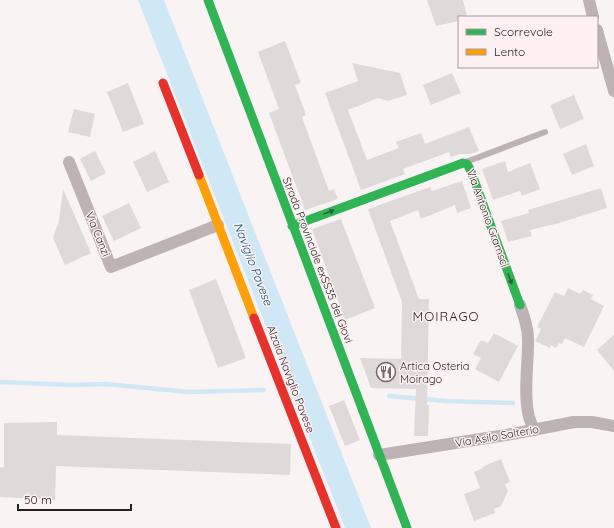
<svg xmlns="http://www.w3.org/2000/svg" width="614" height="528" font-family="Quicksand,sans-serif">
<rect width="100%" height="100%" fill="#faf3f4"/>
<!-- water -->
<path fill="#d0e7f6" d="M138,0H164L371,528H345Z"/>
<g fill="none" stroke-linecap="round" stroke-linejoin="round">
<!-- stream -->
<path stroke="#d0e7f6" stroke-width="4.5" d="M0,382L72,385L106,384L189,392L264,390
M389,396L446,401L513,403"/>
</g>
<!-- building -->
<path fill="#e0d9da" d="M427,0H463L467,17H459V21L436,26Z
M285,41L301,83L295,85L306,115L302,117L329,191L334,189L338,199L305,210L269,113L279,109L258,52Z
M352,63L400,73L407,95L388,101L378,98L348,110L367,160L399,148L396,142L421,133L425,144L469,127L479,151L470,154H460L451,157L449,152L403,169L405,174L361,190L325,93L358,81Z
M452,73L461,93L431,105L423,85Z
M128,83L144,124L123,132L107,92Z
M574,95L584,119L560,129L550,105Z
M74,109L95,114L90,137L68,132Z
M586,144L594,166L572,175L563,154Z
M95,151L106,173L91,181L80,159Z
M155,151L169,182L147,192L133,162Z
M505,161L508,172L530,163L540,189L522,196L520,191L493,200L482,169Z
M462,181L471,208L457,213L455,205L421,219L418,210L390,221L419,299H429L427,405H429L428,436H414L416,389L371,388L360,358L401,359L402,302L368,209L430,187L432,191Z
M601,188L607,208L559,223L530,230L532,236L508,242L501,221L529,213L528,210Z
M63,189L91,253L65,265L53,238L59,221Z
M129,203L141,228L114,241L102,216Z
M341,219L375,308L345,320L312,229Z
M216,279L246,358L218,368L189,290Z
M568,288L580,294L583,290L593,295L591,299L604,306L584,347L565,338L562,344L559,343L556,348L551,345L550,348L535,341L541,329L537,327L555,292L564,296Z
M494,333L518,346L499,382L475,369L481,358L473,354L481,340L488,343Z
M614,335V371L597,350Z
M344,400L360,440L345,446L329,406Z
M57,422V435L291,444L290,475L56,466L55,500L0,497V467H4V423Z
M501,459L510,482L505,484L508,491L501,506L494,509L495,513L474,521L464,494L480,488L474,472L483,468L482,467Z"/>
<g fill="none" stroke-linecap="round" stroke-linejoin="round">
<!-- lane -->
<path stroke="#bdb3b4" stroke-width="6" d="M466,162L545,132"/>
<!-- street -->
<path stroke="#bdb3b4" stroke-width="12" d="M589,0L593,17
M597,30L614,91
M69,162L111,267L218,225
M520,305C524,316 528,327 528,338C529,362 520,411 535,430
M379,455L512,434L574,422H592L614,426"/>
<!-- fast -->
<path stroke="#30b455" stroke-width="9" d="M208,0L407,528
M292,226L463,163L467,164L470,169L520,305"/>
<!-- slow -->
<path stroke="#ff9f0a" stroke-width="9" d="M199,175L254,318"/>
<!-- jam -->
<path stroke="#e5322d" stroke-width="9" d="M163,83L199,175
M254,318L336,528"/>
</g>
<!-- one-way arrows -->
<defs><path id="oneway-solid" d="M-6-.8H1V-3.2L6.5 0L1 3.2V.8H-6Z"/></defs>
<g fill="#2a6238">
<use href="#oneway-solid" transform="translate(329 212) rotate(-20)"/>
<use href="#oneway-solid" transform="translate(510 279) rotate(70)"/>
</g>
<!-- icons -->
<defs>
<symbol id="restaurant-ring" viewBox="-11 -11 22 22"><circle r="9.5" fill="#fdf0f2" stroke="#70696a" stroke-width="1.5"/><path d="M-5-6h1v4h1v-4h1v4h1v-4h1v5L-1.5 .5V6h-2V.5L-5-1ZM5-6V6H3V1.5H1.5Q1.5-4 5-6Z" fill="#70696a"/></symbol>
</defs>
<g fill-rule="evenodd">
<use href="#restaurant-ring" x="375" y="361" width="22" height="22"/>
</g>
<g text-anchor="middle" stroke-width="3" stroke-linejoin="round" paint-order="stroke">
<!-- street labels -->
<g font-size="11" fill="#261f20" stroke="#fdf0f2">
<text transform="translate(488 218) rotate(70)" y="4">Via Antonio Gramsci</text>
<text transform="translate(98 234) rotate(68)" y="4">Via Canzi</text>
<text transform="translate(318 260) rotate(69)" y="4">Strada Provinciale exSS35 dei Giovi</text>
<text transform="translate(291 379) rotate(69)" y="4">Alzaia Naviglio Pavese</text>
<text transform="translate(497 436) rotate(-10)" y="4">Via Asilo Salterio</text>
</g>
<!-- poi labels -->
<g font-size="11" fill="#261f20" stroke="#fdf0f2" text-anchor="start">
<text x="400" y="370">Artica Osteria<tspan x="400" dy="13">Moirago</tspan></text>
</g>
<!-- water labels -->
<g font-size="12" font-style="italic" fill="#015577" stroke="#fdf0f2">
<text transform="translate(253 264) rotate(69)" y="4">Naviglio Pavese</text>
</g>
<!-- quarter labels -->
<g font-size="13" letter-spacing="1" fill="#261f20" stroke="#fdf0f2">
<text x="446" y="321">MOIRAGO</text>
</g>
</g>
<!-- legend -->
<rect x="458" y="16" width="140" height="52" fill="#fdf0f2" stroke="#a79c9e"/>
<rect x="466" y="29" width="20" height="6" fill="#30b455" stroke="#a79c9e"/>
<text x="494" y="36" font-size="12" fill="#261f20">Scorrevole</text>
<rect x="466" y="49" width="20" height="6" fill="#ff9f0a" stroke="#a79c9e"/>
<text x="494" y="56" font-size="12" fill="#261f20">Lento</text>
<!-- scale -->
<path d="M18 504v6h113v-6" fill="none" stroke="#261f20" stroke-width="2"/>
<text x="24" y="504" font-size="12" fill="#261f20" stroke="#fdf0f2" stroke-width="3" paint-order="stroke">50 m</text>
</svg>
